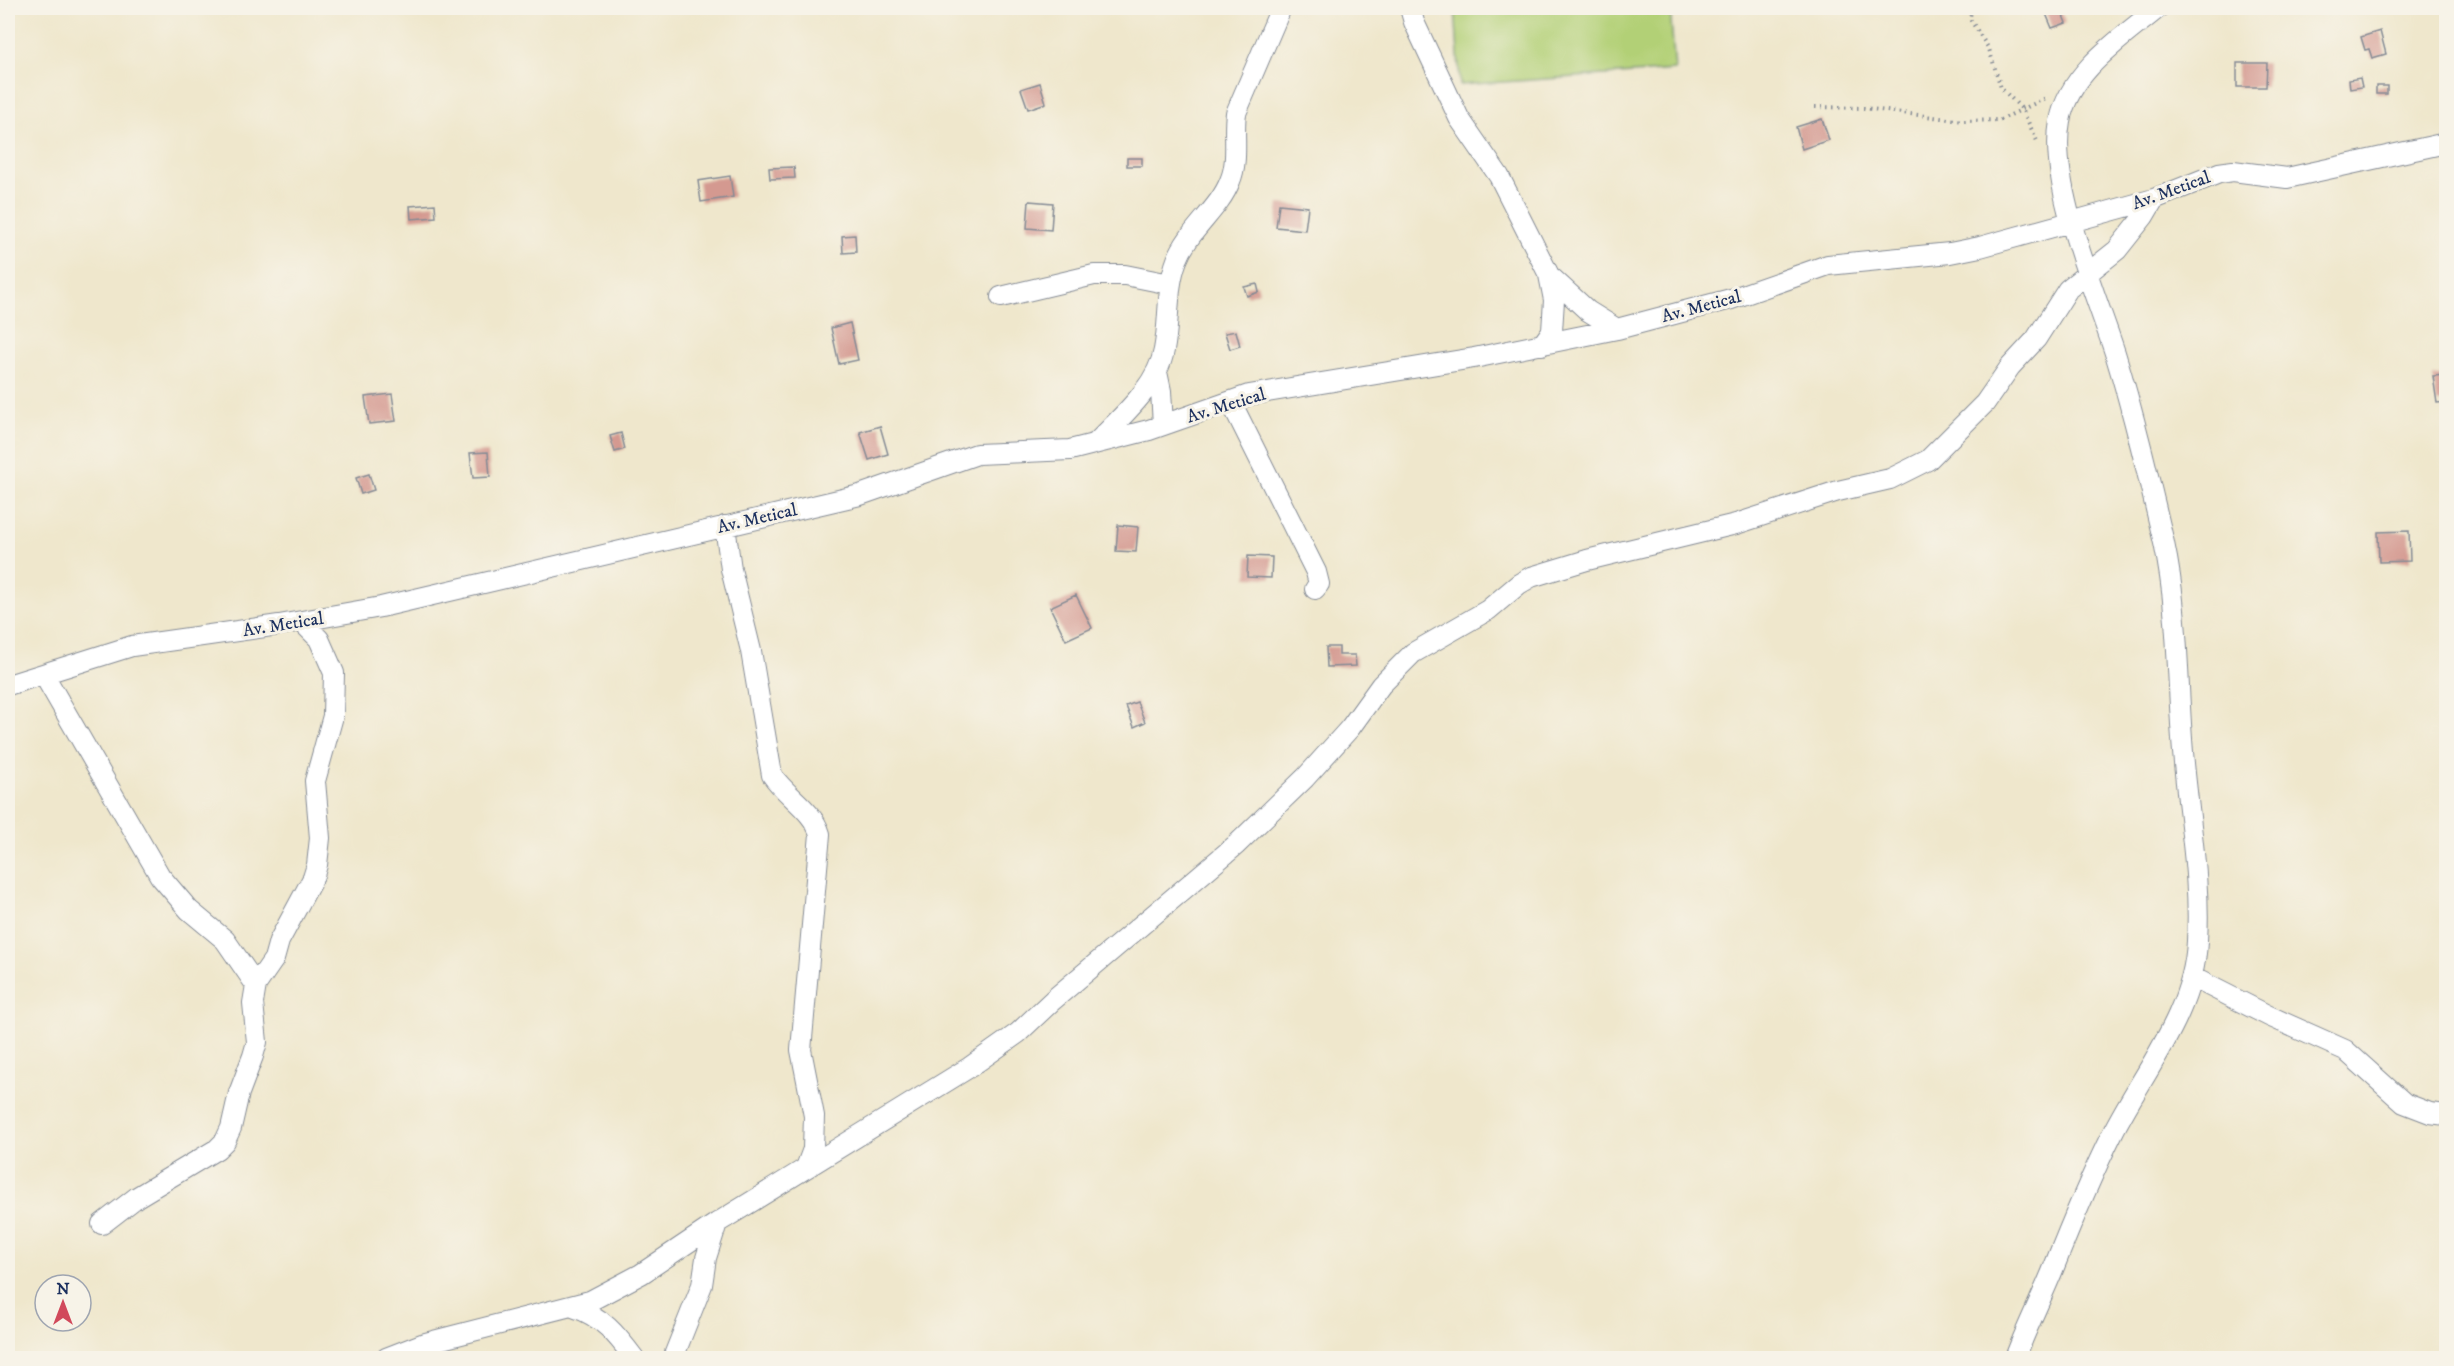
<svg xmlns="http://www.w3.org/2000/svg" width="2454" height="1366" font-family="'IM FELL DW Pica',serif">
<rect width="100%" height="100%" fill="#f7f3e8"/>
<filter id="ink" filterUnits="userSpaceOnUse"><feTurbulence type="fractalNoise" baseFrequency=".0167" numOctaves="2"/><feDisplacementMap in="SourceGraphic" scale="12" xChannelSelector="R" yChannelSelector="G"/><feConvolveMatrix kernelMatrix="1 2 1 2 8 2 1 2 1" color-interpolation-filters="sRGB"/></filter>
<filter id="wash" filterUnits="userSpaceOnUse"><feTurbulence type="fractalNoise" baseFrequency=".008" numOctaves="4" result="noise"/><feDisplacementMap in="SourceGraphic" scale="24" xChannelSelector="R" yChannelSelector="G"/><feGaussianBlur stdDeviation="1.35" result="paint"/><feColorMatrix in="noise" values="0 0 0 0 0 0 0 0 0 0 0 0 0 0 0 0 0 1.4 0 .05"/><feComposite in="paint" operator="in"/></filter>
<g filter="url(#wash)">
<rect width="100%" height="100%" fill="#efe7cc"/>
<!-- green -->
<path fill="#b2d076" stroke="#66806a" stroke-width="1.5" d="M1455,8H1670L1675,70L1460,85Z"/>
<g id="blocks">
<!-- building -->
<path fill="#d49990" d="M2060,8L2066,23L2052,28L2044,9Z
M2380,31L2386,54L2372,58L2369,49L2365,50L2361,37Z
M2237,63H2267L2266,87H2237Z
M2360,78L2362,87L2350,89L2349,80Z
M1040,83L1046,103L1028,109L1021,89Z
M2376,86H2387V94H2376Z
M1822,119L1829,140L1802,149L1796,127Z
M1127,158H1142V166H1127Z
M794,167L795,178L770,179L769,168Z
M730,176L733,197L701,202L698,181Z
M1029,201L1053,203L1051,230L1027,228Z
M435,204L436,217L411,219L410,206Z
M1279,204L1308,207L1305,230L1276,227Z
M855,235L856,252L843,253L842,236Z
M1257,284L1259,292L1247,296L1244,287Z
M850,323L858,360L839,364L831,328Z
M1236,331L1240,346L1230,349L1225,333Z
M2446,375V402L2437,403L2433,376Z
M392,394L396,421L369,424L365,397Z
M880,426L888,454L869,460L860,432Z
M621,433L625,449L615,452L610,436Z
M488,452L490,477L473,478L470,453Z
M369,474L374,490L361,494L356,478Z
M1118,525L1138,527L1136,552L1116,551Z
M2409,531L2410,561L2379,562L2378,532Z
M1248,556L1272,557L1271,578L1247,577Z
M1076,595L1092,628L1066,640L1050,607Z
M1326,647H1339V655H1355L1356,666L1327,667Z
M1137,702L1145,722L1134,727L1126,706Z"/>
</g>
</g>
<g filter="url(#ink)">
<use href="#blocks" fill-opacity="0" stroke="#858b95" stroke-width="1.5"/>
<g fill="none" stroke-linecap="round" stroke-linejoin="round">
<defs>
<path id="minor" d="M1410,8L1414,22L1459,118L1499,176L1549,275L1554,300L1552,331L1542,345
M1549,275L1588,311L1617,329
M1001,297L1094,275H1125L1170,284
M1157,372L1161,391L1163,425
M1231,402L1316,572L1319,584L1315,589
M1098,441C1122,416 1158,385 1164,350C1170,320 1166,288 1177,260C1189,229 1219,210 1230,181C1239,160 1233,135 1236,113L1281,8
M725,526L731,569L751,651L772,775C786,796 813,810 820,834L801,1050L814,1116L813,1149L807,1165
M44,675L160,876L189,910L225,940L256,985
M8,685L132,646L279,625L381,607L860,495L977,454L1070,450L1149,430L1249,395L1474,358L1617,329L1731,299L1828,265L1950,253L1980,247L2154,199L2219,173L2233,171L2287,178L2446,143
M2192,977L2269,1016L2345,1050L2404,1103L2430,1113L2446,1115
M102,1224L137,1197L217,1149L225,1141L231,1128L239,1093L253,1056L257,1042L253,1003L256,985L274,959L279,941L313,878L317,865L320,838L315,781L333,716L334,673L319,639L302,622
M573,1307C602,1316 617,1335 634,1358
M386,1358L422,1344L590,1301L641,1274L717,1223
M673,1358L702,1285L706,1258L717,1223L970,1067L1018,1033L1053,1000L1236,845L1305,778L1350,728L1381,685L1413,653L1488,610L1519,584L1531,577L1587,560L1736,524L1838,491L1890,479L1928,460L1985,403L2010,367L2036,339L2068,289L2117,250L2144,216L2154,199
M2015,1358C2026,1329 2040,1301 2052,1272C2071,1224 2090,1178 2113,1132C2144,1071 2194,1012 2197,941C2201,878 2188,815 2183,752C2177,682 2179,612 2164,543C2149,479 2134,415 2115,353C2095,291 2048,184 2060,121C2069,72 2122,38 2158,8"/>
</defs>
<!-- minor casing -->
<use href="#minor" stroke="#858b95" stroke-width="22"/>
<!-- path -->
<path stroke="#858b95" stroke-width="4" stroke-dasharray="1.5 4.5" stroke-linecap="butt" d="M1971,8L1970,19L1989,49L2001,88L2022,109L2038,143
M1815,107L1864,108L1964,121L2000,120L2048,97"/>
<!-- minor -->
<use href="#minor" stroke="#fff" stroke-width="20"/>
</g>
</g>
<g text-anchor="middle" stroke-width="6" stroke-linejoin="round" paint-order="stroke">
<!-- street labels -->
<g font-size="18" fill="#1b2f5e" stroke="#f7f3e8">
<text transform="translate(2171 190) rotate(-20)" y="6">Av. Metical</text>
<text transform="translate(1701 306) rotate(-15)" y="6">Av. Metical</text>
<text transform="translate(1226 405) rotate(-17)" y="6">Av. Metical</text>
<text transform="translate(757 518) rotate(-13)" y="6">Av. Metical</text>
<text transform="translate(283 624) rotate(-9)" y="6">Av. Metical</text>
</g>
</g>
<!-- margin -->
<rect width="2454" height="1366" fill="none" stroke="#f7f3e8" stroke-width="30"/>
<!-- north arrow -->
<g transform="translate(63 1303)"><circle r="28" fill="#f7f3e8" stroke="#9fa5b1" stroke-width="1.5"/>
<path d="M0-4.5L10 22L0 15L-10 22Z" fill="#d1495b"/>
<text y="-9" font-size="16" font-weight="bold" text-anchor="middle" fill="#1b2f5e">N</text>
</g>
</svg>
